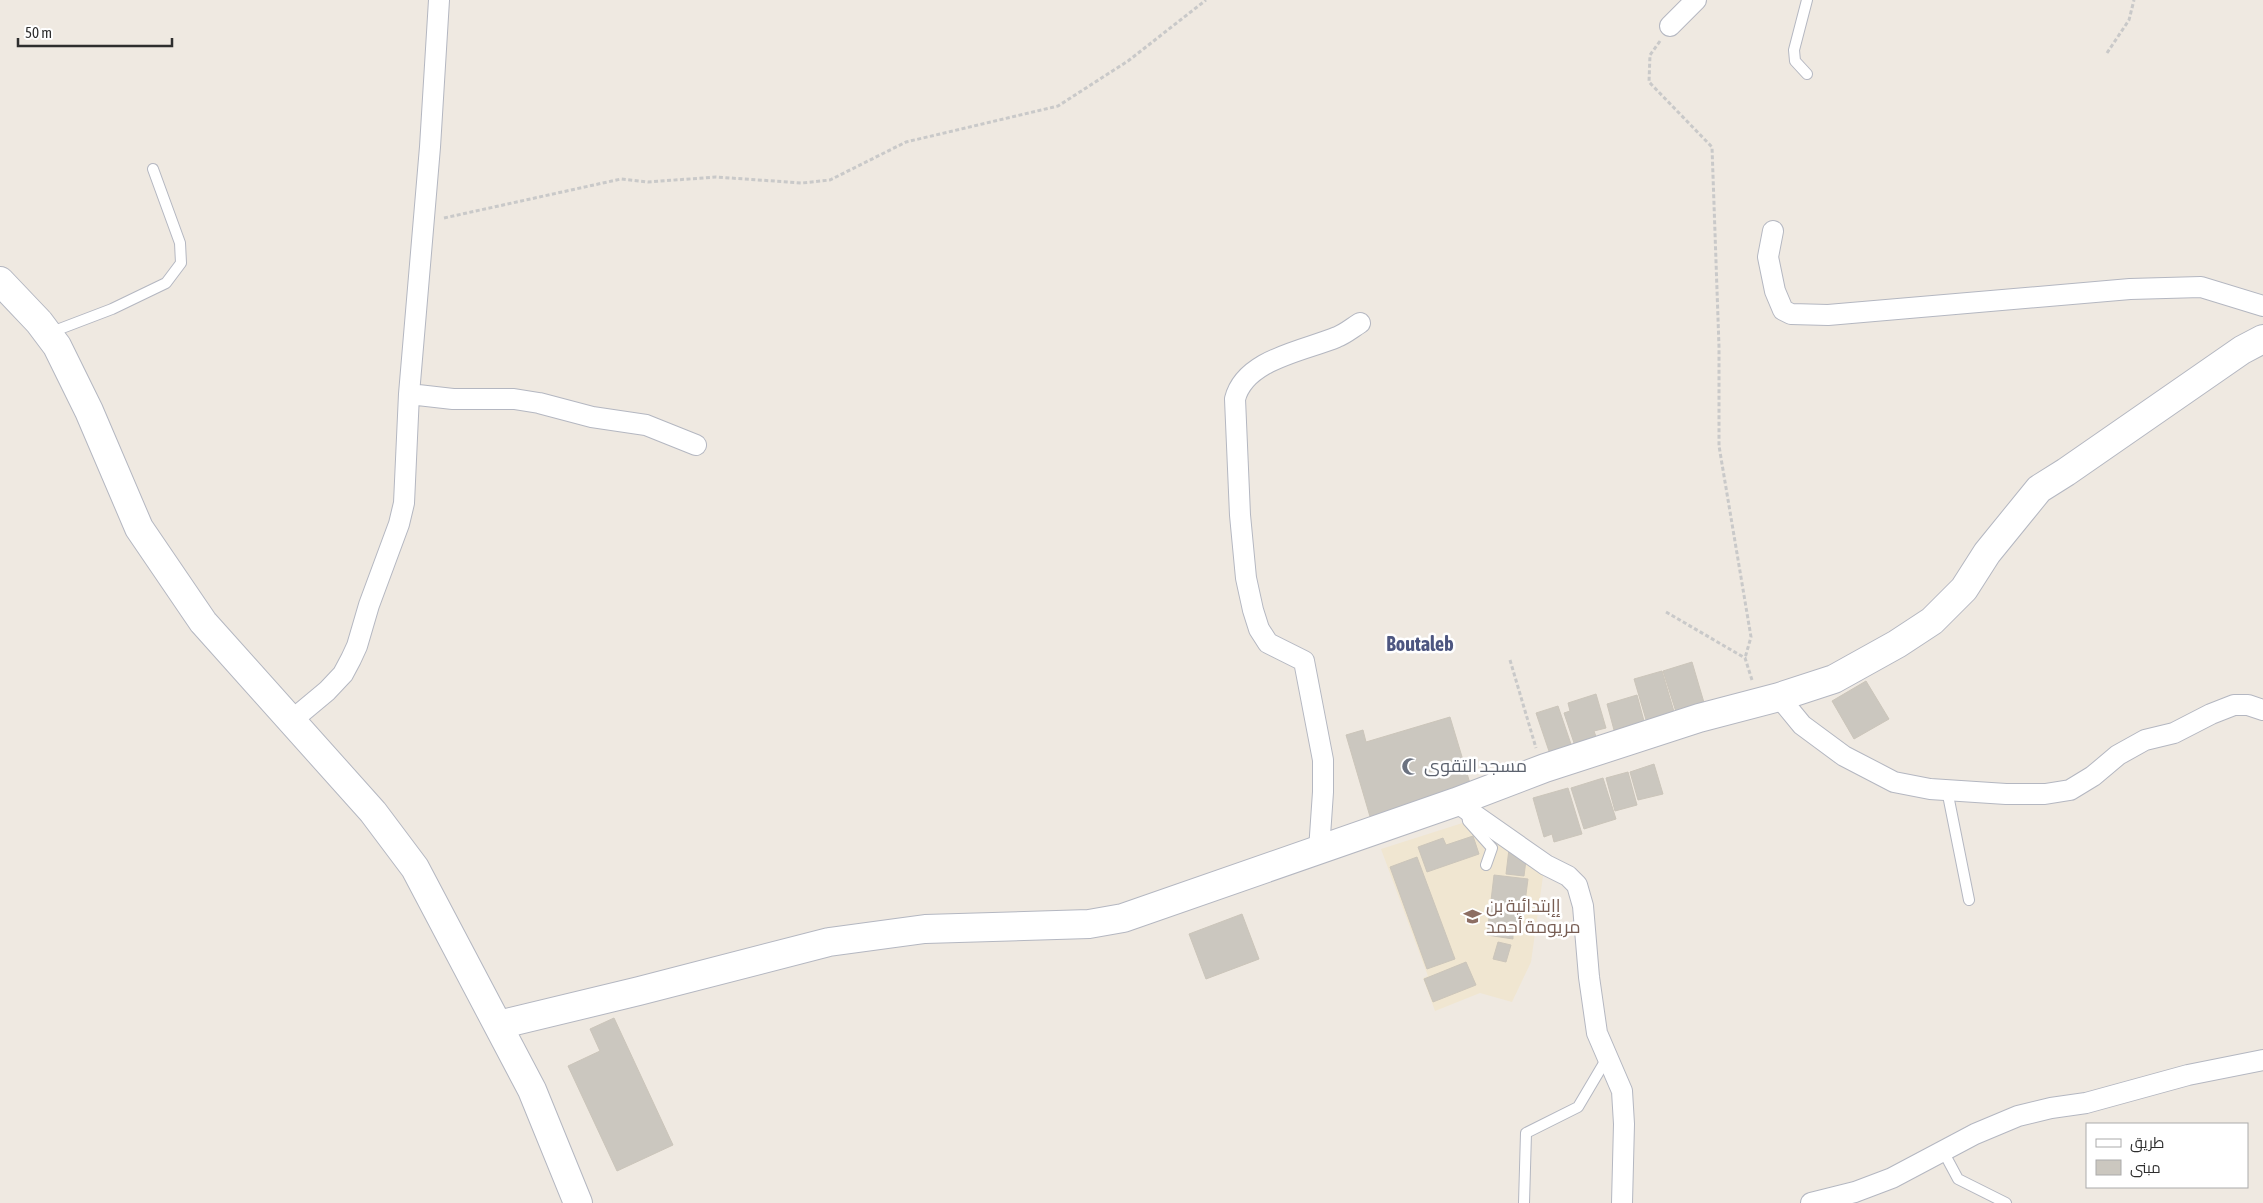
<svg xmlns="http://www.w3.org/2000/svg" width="2263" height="1203" font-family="'Asap Condensed',Cairo,sans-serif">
<rect width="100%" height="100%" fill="#efe9e1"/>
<!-- education -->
<path fill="#f0e6d1" d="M1475,819L1544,869L1531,962L1512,1002L1480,993L1435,1011L1423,978L1428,976L1381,849Z"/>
<!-- building -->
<path fill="#cbc7bf" stroke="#cbc5ba" d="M1692,662L1705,706L1677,715L1663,671Z
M1662,671L1675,715L1647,723L1634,679Z
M1866,681L1889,719L1854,739L1832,701Z
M1596,694L1606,728L1594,731L1599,745L1577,752L1564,713L1570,711L1568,703Z
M1637,695L1644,721L1614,730L1607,704Z
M1558,706L1574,753L1552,760L1536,713Z
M1450,717L1472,790L1371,820L1346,735L1363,730L1366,742Z
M1654,764L1663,794L1638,800L1630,772Z
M1628,772L1637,805L1615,811L1606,778Z
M1603,778L1616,819L1584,829L1571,788Z
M1568,788L1582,834L1554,842L1552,834L1544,837L1533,798Z
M1473,836L1479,854L1427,872L1418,847L1443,838L1446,845Z
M1509,849L1526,860L1524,876L1506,874Z
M1417,857L1455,959L1427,969L1390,867Z
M1494,875L1528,879L1521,933L1513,932V939L1487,935Z
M1242,914L1259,959L1206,979L1189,934Z
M1498,942L1511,945L1506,962L1493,959Z
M1466,962L1476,985L1433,1002L1424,979Z
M614,1018L673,1145L617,1171L568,1066L600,1051L590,1029Z"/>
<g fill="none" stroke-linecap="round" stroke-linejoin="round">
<defs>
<path id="lane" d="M1807,0L1794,50L1795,61L1807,74
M49,333L112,309L166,283L181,263L180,243L153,169
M1947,790L1969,900
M1467,815L1468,821L1492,848L1486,865
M1943,1151L1958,1179L2006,1203
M1524,1203L1526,1133L1578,1107L1607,1058"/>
<path id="street" d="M1670,26L1696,0
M1773,231L1768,257L1775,291L1783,310L1791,314L1828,315L2130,289L2201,287L2263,306
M409,394L453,399H514L539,403L592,417L646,425L696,445
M1779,697L1802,725L1844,756L1894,782L1930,789L2006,794H2045L2070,790L2093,776L2118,755L2145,740L2174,733L2211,714L2234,705H2248L2263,710
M291,721L327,691L343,674L351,659L357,646L369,605L399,524L404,503L409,394L430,147L439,0
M1456,802L1546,865L1568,876L1577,885L1583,906L1589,977L1597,1033L1622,1091L1624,1124L1622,1203
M1319,850L1323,792V760L1304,661L1268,643L1259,629L1253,610L1246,578L1240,515L1235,399C1245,359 1304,351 1337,337C1345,334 1352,328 1360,323
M1811,1203L1855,1192L1892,1178L1975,1134L2018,1116L2051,1108L2086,1103L2188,1075L2263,1060"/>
<path id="secondary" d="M0,281L39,322L57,346L89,411L139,528L203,622L373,812L415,868L532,1090L578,1203
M498,1025L639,991L829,942L925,929L1089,924L1123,918L1456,802L1545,768L1699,718L1779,697L1834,679L1897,644L1932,621L1964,589L1987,553L2039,489L2066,472L2242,350L2263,339"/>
</defs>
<!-- lane casing -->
<use href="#lane" stroke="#b4b7c1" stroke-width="12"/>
<!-- street casing -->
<use href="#street" stroke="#b4b7c1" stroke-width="22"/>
<!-- secondary casing -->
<use href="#secondary" stroke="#b4b7c1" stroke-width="30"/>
<!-- path -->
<path stroke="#c9c9c9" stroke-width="3" stroke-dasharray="4 2.5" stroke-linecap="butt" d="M1660,41L1650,55L1649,82L1712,147L1719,347V446L1751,637L1745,658
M2107,53L2129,20L2134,0
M444,218L621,179L648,182L716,177L802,183L830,180L906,142L1058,106L1128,61L1206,0
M1666,612L1745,658L1752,680
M1510,660L1536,748"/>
<!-- lane -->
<use href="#lane" stroke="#fff" stroke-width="10"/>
<!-- street -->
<use href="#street" stroke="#fff" stroke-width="20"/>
<!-- secondary -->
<use href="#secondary" stroke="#fff" stroke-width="28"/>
</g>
<!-- icons -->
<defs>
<symbol id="mosque-bare" viewBox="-9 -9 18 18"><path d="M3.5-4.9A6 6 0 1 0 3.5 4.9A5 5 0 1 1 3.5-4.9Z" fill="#6b7280" stroke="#fff" stroke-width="2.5" paint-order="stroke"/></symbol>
<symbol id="school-bare" viewBox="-9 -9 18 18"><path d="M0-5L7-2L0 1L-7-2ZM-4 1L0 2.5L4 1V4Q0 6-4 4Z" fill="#8d6e63" stroke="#fff" stroke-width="2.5" paint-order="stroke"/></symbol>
</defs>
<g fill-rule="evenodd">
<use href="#mosque-bare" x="1398" y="754" width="25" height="25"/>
<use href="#school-bare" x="1460" y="904" width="25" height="25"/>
</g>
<g text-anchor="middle" stroke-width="5" stroke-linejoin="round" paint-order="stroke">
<!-- worship labels -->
<g font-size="18" fill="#5b616d" stroke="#fff" text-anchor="start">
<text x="1424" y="772">مسجد التقوى</text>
</g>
<!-- education labels -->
<g font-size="18" fill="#785e54" stroke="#fff" text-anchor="start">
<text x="1486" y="912">إإبتدائية بن<tspan x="1486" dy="21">مريومة أحمد</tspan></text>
</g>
<!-- quarter labels -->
<g font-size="20" font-weight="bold" fill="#4d5680" stroke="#fff">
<text x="1420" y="651">Boutaleb</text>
</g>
</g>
<!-- legend -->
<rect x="2086" y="1123" width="162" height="65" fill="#ffffff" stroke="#ababab"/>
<rect x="2096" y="1139" width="25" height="8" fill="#ffffff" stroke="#ababab"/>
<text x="2130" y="1148" font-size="15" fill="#2e2e2e">طريق</text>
<rect x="2096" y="1160" width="25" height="15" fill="#cbc7bf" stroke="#ababab"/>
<text x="2130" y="1173" font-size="15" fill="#2e2e2e">مبنى</text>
<!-- scale -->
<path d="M18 38v8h154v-8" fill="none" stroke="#2e2e2e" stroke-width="2.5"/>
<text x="25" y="38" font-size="15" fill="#2e2e2e" stroke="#ffffff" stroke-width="4" paint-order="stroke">50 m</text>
</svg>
